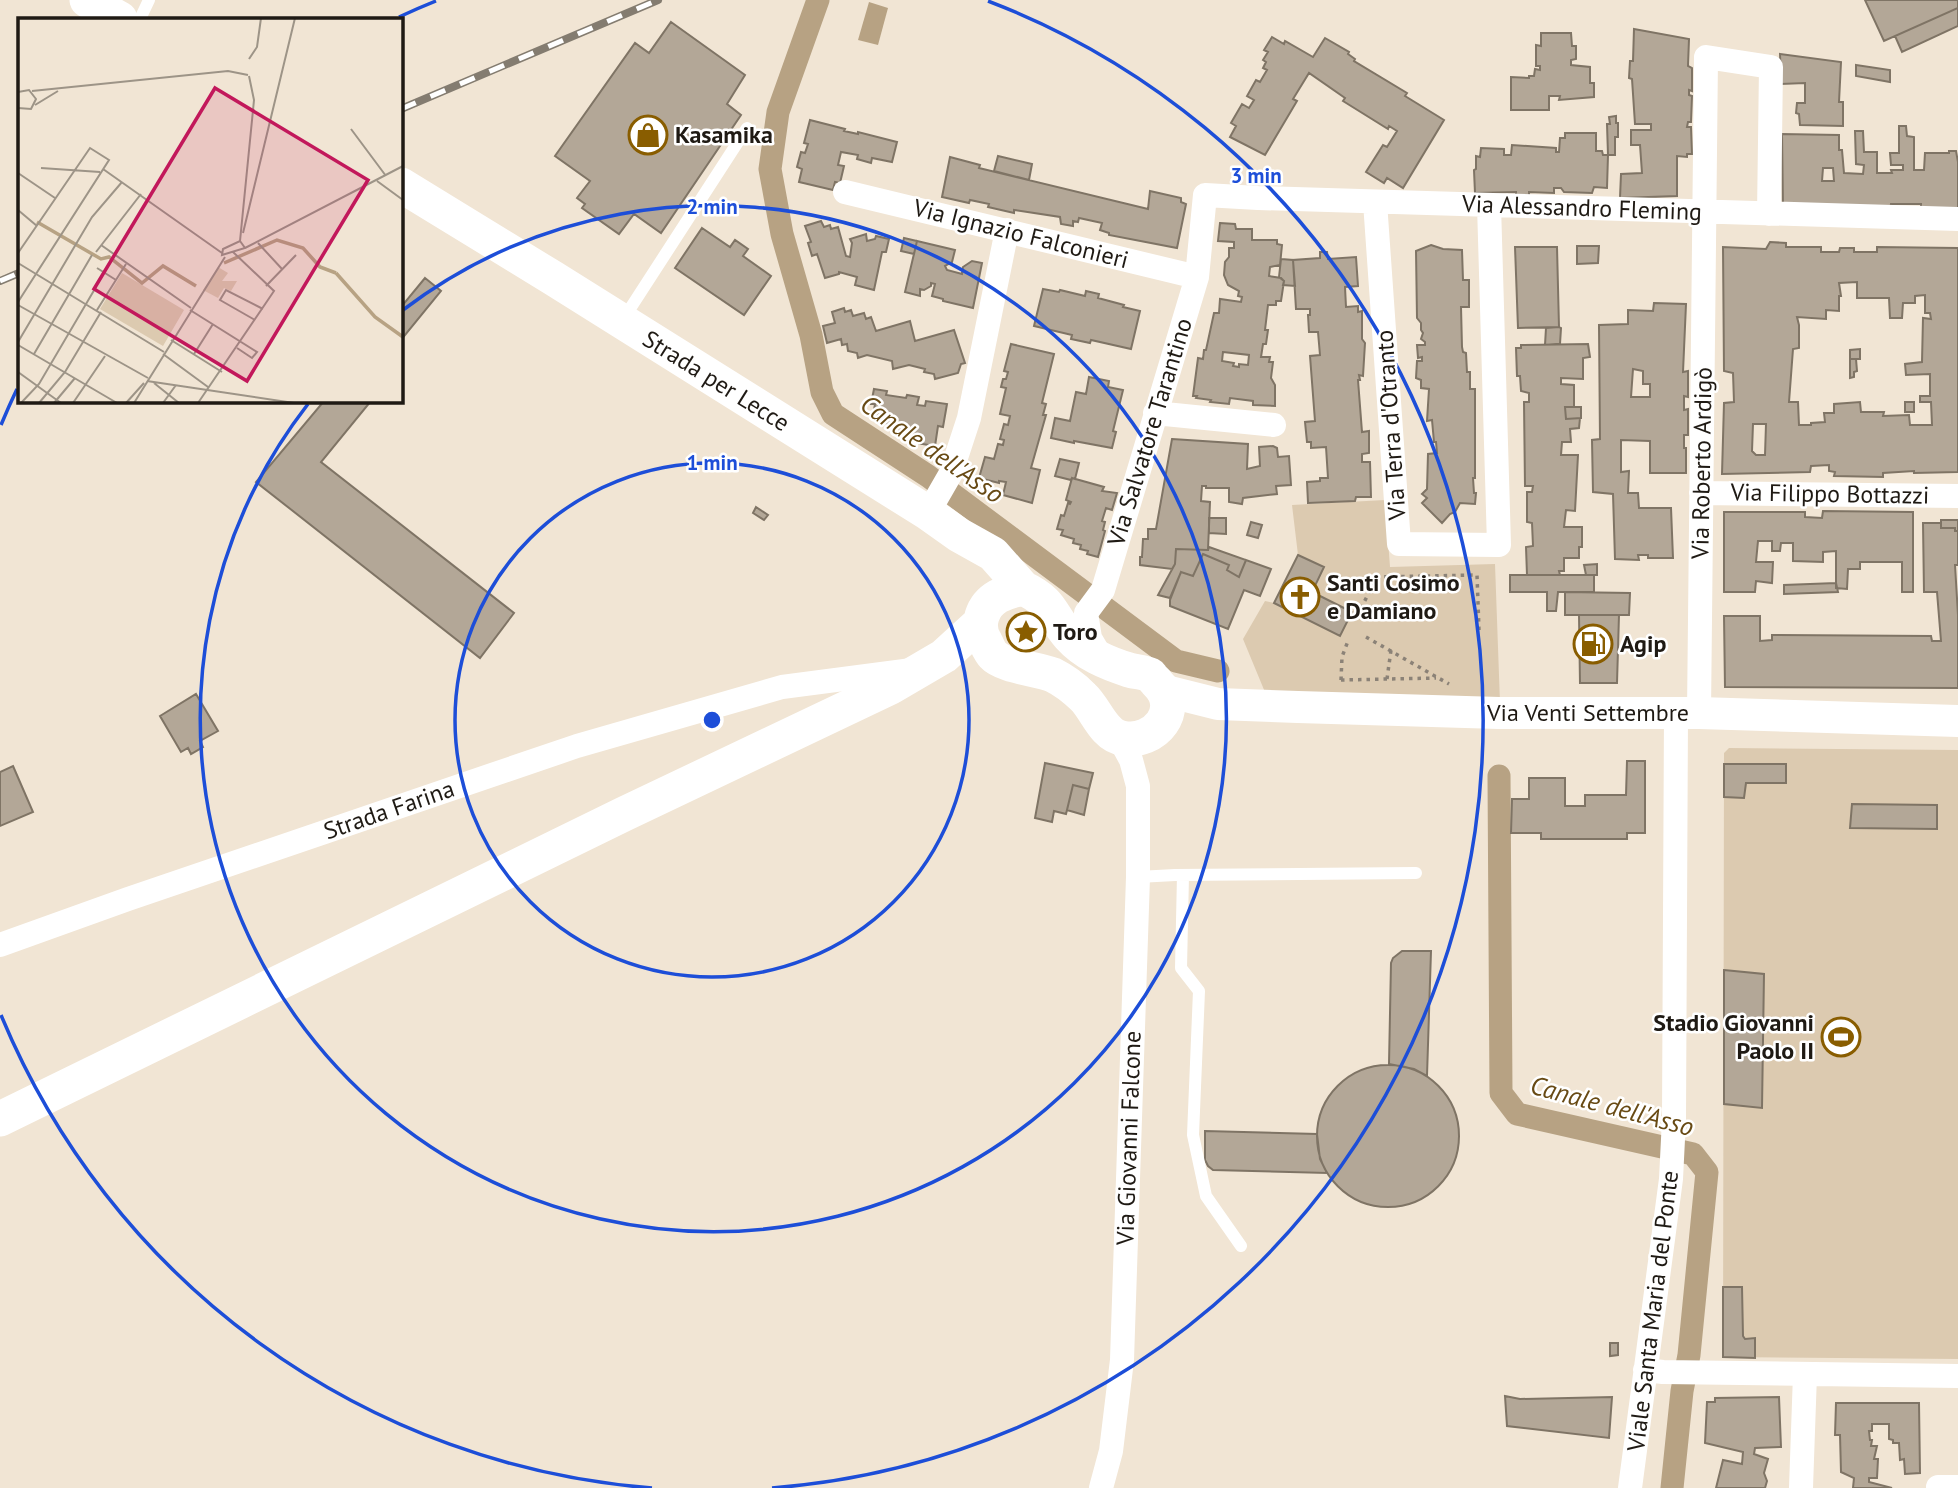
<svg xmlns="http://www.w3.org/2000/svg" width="1958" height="1488" font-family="'PT Sans',sans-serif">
<rect width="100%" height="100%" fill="#f1e5d4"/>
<!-- green -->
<path fill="#dccab0" d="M1385,500L1390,567L1495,564L1500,703L1267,697L1243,639L1265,601L1274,603L1340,635L1352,612L1312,592L1324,567L1298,555L1292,505Z
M1729,748L1958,750V1359L1723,1357L1724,753Z"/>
<!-- water -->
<path fill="#b7a283" d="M869,2L888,8L878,45L858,40Z"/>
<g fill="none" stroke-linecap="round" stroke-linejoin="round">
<!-- canal -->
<path stroke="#b7a283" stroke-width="23" d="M818,0L778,112L770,169L782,234L811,335L822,392L833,414L928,476L1176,661L1218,671
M1499,776L1501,1093L1517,1114L1693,1154L1707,1172L1689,1355L1682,1391L1672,1488"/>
</g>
<!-- building -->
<path fill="#b3a797" stroke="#7f7465" stroke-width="2" fill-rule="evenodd" d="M1865,0H1958V8L1884,41Z
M1958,8V26L1902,52L1895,36Z
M671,22L745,75L727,104L741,115L661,233L634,214L619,234L582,208L585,204L577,198L590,181L555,156L635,43L649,53Z
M1634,29L1689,39L1688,66L1692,68V91L1689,90V95L1692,96L1691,122H1688L1687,127H1691L1692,154H1687V157L1677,156V196L1620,198L1621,174L1642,173L1640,145H1631V130H1651V124H1635L1632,79L1629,78L1630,61H1633Z
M1541,33H1571L1572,46H1576V59L1571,60V65L1590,67V83H1594V97L1559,100L1560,96H1549V110H1511V77L1529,78V76H1534L1535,69L1540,70V66H1536V45L1541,46Z
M1272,37L1284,44L1285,41L1313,57L1325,38L1349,52L1348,54L1355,59L1354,61L1407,93L1405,96L1444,120L1403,188L1387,178L1384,183L1366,172L1383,145L1387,147L1397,131L1389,126L1388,129L1343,101L1345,98L1309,73L1293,99L1297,101L1265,155L1230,137L1236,126L1231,123L1242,104L1249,108L1254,100L1247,96L1256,80L1260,82L1267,70L1263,68L1266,62L1263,60L1268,52L1264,50Z
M1780,54L1841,62L1839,102H1843V126L1800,125L1799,114L1796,113L1797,103H1805V83L1781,84Z
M1856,65L1890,70V82L1856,76Z
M1616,116V123H1618V137H1615V155H1608L1607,124H1610L1609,117Z
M810,120L845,129L844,131L858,134V132L897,142L892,162L872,158L871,163L857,159L858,155L841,152L838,165L844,166L840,183L835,182L833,190L799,182L802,169L797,167L801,152L805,153L808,144L804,143Z
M1899,126H1906L1907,136L1914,137V170H1924L1925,153H1949V151H1956L1958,162V208H1921V204H1891L1890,210L1783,208L1782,134L1839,135V150H1842L1844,173L1863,174L1864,165L1856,164L1855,131H1863L1864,152H1877V173H1892L1891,170H1903V165H1891L1890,153H1899ZM1823,168H1833L1834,181H1822Z
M1565,133H1596V151H1602L1603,155H1608L1607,188L1594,187L1592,193L1564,192L1561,188H1554V193L1529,192V196L1516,195V192L1475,193L1474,170L1476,169V156L1480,157L1481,148L1504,149V155H1511L1512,145L1556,148V152H1559L1560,138H1565Z
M998,156L1032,164L1029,180L994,171Z
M950,157L980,165L979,168L1148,209L1150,191L1181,198V202L1186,204L1177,248L1109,235V233L1100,230L1102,223L1079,218L1078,222L1073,221V226L1061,224L1060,217L1014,210V213L988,207L989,204L970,200L969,203L942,197Z
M821,221L824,227L830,225L831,229L838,227L846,256L850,257L852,243L850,239L866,234L867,241L875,239L876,236L889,239L886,252H882L874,290L855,285L857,277L839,272V274L825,278L817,254L812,256L808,243L811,242L805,226Z
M1220,223L1235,224L1236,229H1252V240H1277V244L1282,245L1280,265L1270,267L1269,276L1281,278L1284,281L1281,301H1276V305H1268L1265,330H1268L1266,344H1263L1261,357H1270L1269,362H1273L1271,378L1275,385V406L1253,405V401L1230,398L1229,404L1210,402L1211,400L1196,398L1197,396H1193L1198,358L1203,359L1204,350H1206L1214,313H1219L1220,299L1241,302L1242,297L1238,296L1239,291L1228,285L1224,275L1225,262L1229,257V248H1234V242L1218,241ZM1223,352L1249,355L1248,365L1239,364V367L1233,366L1234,363L1222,361Z
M702,228L730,247L735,240L748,249L743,256L771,276L744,315L675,268Z
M904,238L917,241L914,254L901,251Z
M917,241L955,250L952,262L945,266L947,270L962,274L963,267L972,261L982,263L973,308L943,301V299L932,296L935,284L931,283V286L924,290L920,289V296L905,292Z
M1770,242L1786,243V247H1821V252H1839L1840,248H1854V252H1877V247L1958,248V472L1914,473V471L1883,473V477L1834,476L1835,472L1829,471V465L1811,466L1810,472L1722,474L1724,403L1734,402L1733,373L1724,371L1723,247L1766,249ZM1857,282V298H1889L1890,318H1902L1903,303H1915V296L1925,295V313H1930L1931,319L1923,318L1922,362L1905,364L1906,375L1930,374V396H1920V402H1931L1932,425H1910L1909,415L1883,416L1884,412H1861L1860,402L1834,404V413H1824L1825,422L1811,423V425H1799L1798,402H1789L1793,349L1799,348V325L1797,317L1826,319V310L1839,311V296H1841L1839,283ZM1753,424H1766L1765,455H1756L1752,451Z
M1431,245L1443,249L1462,250L1463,280H1469V307H1461L1462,347L1463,352L1466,353L1467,372H1470V389H1475V478H1473L1474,493H1476L1475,504L1460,503L1455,512L1450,514L1442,523L1422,503L1427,498L1422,494L1427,489L1428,454L1437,453L1436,442H1434L1432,420L1427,421L1429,389L1421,388V380L1416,378L1417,361H1422V357L1418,358L1417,345H1425V342L1421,339L1423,333L1421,330V323L1417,318L1416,251Z
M1577,246H1599L1598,263L1577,264Z
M1515,247H1557L1559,327L1518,328Z
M1320,252H1327L1328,259L1356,257L1358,286L1345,287L1346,307L1358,306V312L1362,311V339L1365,343L1363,376L1359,375L1360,380H1358L1362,432L1369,431V453L1362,454V462H1370L1371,497H1356L1355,501L1308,503L1307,482L1320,481V478H1328L1326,447L1311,448V442H1307L1305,422L1315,421L1310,356L1320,355L1318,332H1309L1308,315H1310V309H1296L1293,260L1320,258Z
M1281,259L1293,260L1295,286L1283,285L1284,281L1279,277Z
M425,278L441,291L401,340V307Z
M1043,289L1059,292L1060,290L1085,296L1086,291L1099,294L1098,298L1124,305L1123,307L1140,311L1131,349L1091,340L1090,343L1071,339L1072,335L1034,326Z
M1654,303L1686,304L1683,372L1688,371V397L1684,396V410L1688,409V435H1684V448H1686V473H1650V441L1621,440V472L1629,471L1628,493H1638L1639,508H1671L1673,558H1648V555H1638L1639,560L1615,559L1613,494L1593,492L1592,440L1600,439L1599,325L1628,324V310L1653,311ZM1633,369L1643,371V384H1650V397H1631Z
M844,308L845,312L851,310L853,316L864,313L866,319L871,317L876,331L910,321L915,341L954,330L965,363L961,364L958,373L935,379L934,374L924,372L925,369L909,365L893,369L892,361L867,355L858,358L857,353L848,351L847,344L842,345L841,339L827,343L823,326L835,323L832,312Z
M1559,327L1561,328L1560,344L1545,345L1546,328Z
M1011,344L1054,354L1042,403L1046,404L1043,415H1046L1031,468L1040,470L1032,503L1003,495L1006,482L999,481V483L979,478L985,457L994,459L998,444L1003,445L1004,440L1000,439L1004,424L1008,425L1010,416L1000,414L1006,388L1001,387L1003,379H1006L1008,372L1004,371Z
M1588,344L1590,357L1583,358V379L1561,378V384L1574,385V407H1565L1566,419L1580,418L1579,428L1570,429L1571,442H1562L1561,455H1578L1575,511L1566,510L1564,527H1582V547H1579V558H1564V571H1559L1560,575H1527L1526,547L1533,546L1532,523L1527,522V492H1532L1533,486H1525L1524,402H1529V393L1521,391L1520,376H1517L1516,348H1521V345Z
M1860,349V359H1850V350Z
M1850,359H1856L1857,371L1854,372V377L1850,378Z
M1089,377L1109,381L1108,387L1123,390L1113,431L1116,432L1112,448L1074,441V443L1051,438L1055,418L1070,421L1076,392L1086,394Z
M874,389L887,391L886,395L906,398L907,395L919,397L917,405L925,406L926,401L947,404L943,427L938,426L935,446L916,443L917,436L896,432L898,423L894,422L893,425L885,423L886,419L873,416L875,404H871Z
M324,401H371L321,462L514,613L480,658L256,482Z
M1905,402H1914V412H1905Z
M1565,407H1581V418L1566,419Z
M1172,439L1248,444L1247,469L1260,466L1259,447L1273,446L1277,448L1278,457L1289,456L1291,485L1276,486L1277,494L1243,498L1242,504L1229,502V488H1206V486H1202L1201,501L1210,502L1208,550L1176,549L1175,564L1172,569L1140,565V557H1142L1143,539H1148V529H1156Z
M1060,459L1079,463L1075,479L1072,478L1071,480L1055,476Z
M1072,478L1104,487L1102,491L1117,493L1112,510L1106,508L1102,521L1105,522L1103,530L1105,531L1098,557L1087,554L1088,551L1080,549L1081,545L1073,543L1074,539L1061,535L1063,530L1057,529L1061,515L1064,516L1068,503L1070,504L1071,502L1066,500Z
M756,507L768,515L764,520L753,513Z
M1823,511L1913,512V592H1902V562H1860V569H1848L1847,589L1836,588V551L1823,552V562L1793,561V543H1781L1780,551H1772V541H1758L1756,562H1773L1772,583L1756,581L1755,592H1724V512H1805V517L1822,518Z
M1209,518H1226V534L1209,533Z
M1941,520H1958V531H1955V528H1941Z
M1251,522L1262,525L1258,538L1247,535Z
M1923,523H1941V528H1955V531H1958V565H1955L1958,615V688L1725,687L1724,616H1760V641L1772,640V635L1931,636L1932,641H1941L1937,592H1924Z
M1209,547L1246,560L1239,577L1227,570L1229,565L1203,554L1193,576L1181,572L1170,598L1158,595L1175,564L1176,549L1208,550Z
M1203,554L1229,565L1227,570L1239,577L1246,560L1271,569L1260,596L1244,590L1228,629L1170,606V600L1181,572L1193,576Z
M1298,555L1324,567L1312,592L1352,612L1340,636L1274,603Z
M1597,564V575H1586L1584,565Z
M1510,575H1594V592H1558L1556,611H1547V592H1510Z
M1836,583L1838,592L1784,594V585Z
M1565,592L1630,593L1629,615H1565Z
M1579,615H1619L1617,683H1580Z
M196,694L218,731L200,741L203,747L191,754L188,748L181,752L160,716Z
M1627,761H1645V833H1627V839H1541V833H1511L1512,799H1529V778H1565V806H1585V795H1626Z
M1045,763L1093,773L1089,789L1073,785L1066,814L1054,811L1052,822L1035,818Z
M1724,764H1786V783H1746L1744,798L1724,797Z
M13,766L33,812L0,826V772Z
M1073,785L1089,789L1084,815L1067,810Z
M1852,804L1937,805V829L1850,828Z
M1402,951H1431L1427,1076L1414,1069L1389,1064L1391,963L1393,958Z
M1724,970L1764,974L1762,1108L1724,1104Z
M1317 1136a71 71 0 1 1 142 0a71 71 0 1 1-142 0Z
M1205,1131L1317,1134L1320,1159L1327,1173L1213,1170L1208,1166L1205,1160Z
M1723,1287H1742L1743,1336L1745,1339L1755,1338V1358L1723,1357Z
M1610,1343H1618V1355L1610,1356Z
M1505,1396L1520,1399L1612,1397L1609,1438L1507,1426Z
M1779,1397L1781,1447L1755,1448L1754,1454L1768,1459L1764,1473L1767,1481L1765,1488H1716L1723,1460L1742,1464L1743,1452L1705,1443L1707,1402H1715V1398Z
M1836,1403H1919L1920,1473L1905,1474L1904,1459L1900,1460L1899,1443H1893V1440L1889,1439V1424H1872V1431H1869L1870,1440H1872L1871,1446H1877L1874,1459H1878L1877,1478H1869V1482L1892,1488H1853L1854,1478L1841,1472L1840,1435H1835Z"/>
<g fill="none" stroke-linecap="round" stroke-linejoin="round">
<!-- path -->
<path stroke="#8b8277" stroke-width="3.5" stroke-dasharray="3.5 5" stroke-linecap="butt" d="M1357,616L1377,577L1477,575L1479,630
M1366,637L1449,684
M1387,679L1391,650
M1341,680L1436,678
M1341,680L1342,657L1348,641"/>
<!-- service -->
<path stroke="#fff" stroke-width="12" d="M140,19L149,0
M624,318L747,128
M1183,875L1181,968L1199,991L1193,1135L1206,1196L1241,1246
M1138,877L1175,875L1416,873"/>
<!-- minor -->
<path stroke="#fff" stroke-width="24" d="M845,192L1197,277
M1375,202L1399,544L1499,545L1489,205
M1155,413L1274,425
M1701,493L1958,496
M928,513L951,473L969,418L1007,230
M1103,660L1090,638L1086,613L1103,590L1197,277L1205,195L1258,198L1958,219
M1699,713L1706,57L1771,67L1769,214
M0,945L128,899L577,746L782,687L912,670
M1645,1370L1663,1372L1958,1376
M1938,1487H1958
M1101,1488L1111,1451L1122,1360L1138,877V786L1131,760L1119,738
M1630,1488L1671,1179L1674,1119L1676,713
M1801,1488L1805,1374"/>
<!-- tertiary -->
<path stroke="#fff" stroke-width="32" d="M1166,691L1218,704L1298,707L1499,713H1699L1958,721"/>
<!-- secondary -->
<path stroke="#fff" stroke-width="35" d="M87,0L120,19
M401,185L553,278L928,513L959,535L993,554L1023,588
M1023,588C1053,602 1050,614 1069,636C1085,654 1107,663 1129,670C1135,672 1144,672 1150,675C1150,676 1157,682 1157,683C1184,709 1155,745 1122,738C1103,735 1096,709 1083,697C1075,689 1063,680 1053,675C1037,669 1003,666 993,655C990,652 987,645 985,641C980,633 979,625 982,616C988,597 1005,592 1023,588Z
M0,1119L624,814L891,687L944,656L979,624"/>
<defs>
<path id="rail" d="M401,109L658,0
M0,281L19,273"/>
</defs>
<!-- rail casing -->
<use href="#rail" stroke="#847c70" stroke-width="8"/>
<!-- rail -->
<use href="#rail" stroke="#fff" stroke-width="5" stroke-dasharray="16" stroke-linecap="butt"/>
</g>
<!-- distance rings -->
<g fill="none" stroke="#1d4ed8" stroke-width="3.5">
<circle cx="712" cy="720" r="257"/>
<path d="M403 310A513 513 0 1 1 308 404"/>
<path d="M652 1488A770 770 0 0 1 1 1015M1 425A770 770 0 0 1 17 389M399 17A770 770 0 0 1 436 1M988 1A770 770 0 0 1 772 1488"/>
</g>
<!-- icons -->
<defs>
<symbol id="shop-ring" viewBox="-11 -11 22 22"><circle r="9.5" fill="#fff" stroke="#895d00" stroke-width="1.5"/><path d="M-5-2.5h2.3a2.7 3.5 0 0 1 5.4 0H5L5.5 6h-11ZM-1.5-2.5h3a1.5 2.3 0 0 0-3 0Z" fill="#895d00"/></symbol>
<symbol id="church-ring" viewBox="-11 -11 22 22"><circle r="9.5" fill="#fff" stroke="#895d00" stroke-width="1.5"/><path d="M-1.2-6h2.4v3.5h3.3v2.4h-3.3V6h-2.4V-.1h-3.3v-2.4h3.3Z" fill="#895d00"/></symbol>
<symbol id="sight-ring" viewBox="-11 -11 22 22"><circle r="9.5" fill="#fff" stroke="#895d00" stroke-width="1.5"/><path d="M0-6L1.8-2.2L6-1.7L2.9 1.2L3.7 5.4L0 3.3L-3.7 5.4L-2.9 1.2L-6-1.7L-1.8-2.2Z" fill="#895d00"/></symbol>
<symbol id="fuel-ring" viewBox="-11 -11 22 22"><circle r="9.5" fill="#fff" stroke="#895d00" stroke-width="1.5"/><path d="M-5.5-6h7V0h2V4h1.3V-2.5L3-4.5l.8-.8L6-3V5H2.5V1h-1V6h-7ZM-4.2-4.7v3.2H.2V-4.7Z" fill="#895d00"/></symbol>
<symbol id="stadium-ring" viewBox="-11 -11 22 22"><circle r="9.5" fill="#fff" stroke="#895d00" stroke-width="1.5"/><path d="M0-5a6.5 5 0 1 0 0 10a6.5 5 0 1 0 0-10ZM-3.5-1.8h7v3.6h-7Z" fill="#895d00"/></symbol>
</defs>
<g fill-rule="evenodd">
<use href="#shop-ring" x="626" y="113" width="44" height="44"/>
<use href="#church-ring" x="1278" y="575" width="44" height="44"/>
<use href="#sight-ring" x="1004" y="610" width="44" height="44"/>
<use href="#fuel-ring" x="1571" y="622" width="44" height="44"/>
<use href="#stadium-ring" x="1819" y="1015" width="44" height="44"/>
</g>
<g text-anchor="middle" stroke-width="5" stroke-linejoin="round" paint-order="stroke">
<!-- poi labels -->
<g font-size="24" font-weight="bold" fill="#1f1a14" stroke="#fff" text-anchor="start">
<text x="675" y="143">Kasamika</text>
<text x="1327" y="591">Santi Cosimo<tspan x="1327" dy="28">e Damiano</tspan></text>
<text x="1053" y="640">Toro</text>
<text x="1620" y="652">Agip</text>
<text x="1814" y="1031" text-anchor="end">Stadio Giovanni<tspan x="1814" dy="28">Paolo II</tspan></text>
</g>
<!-- street labels -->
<g font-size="24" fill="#1f1a14" stroke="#fff">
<text transform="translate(1582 208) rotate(2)" y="8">Via Alessandro Fleming</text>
<text transform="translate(1021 234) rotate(14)" y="8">Via Ignazio Falconieri</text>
<text transform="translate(716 381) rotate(32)" y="8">Strada per Lecce</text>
<text transform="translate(1391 425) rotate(-94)" y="8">Via Terra d'Otranto</text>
<text transform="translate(1150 432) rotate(-73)" y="8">Via Salvatore Tarantino</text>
<text transform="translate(1702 463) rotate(-89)" y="8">Via Roberto Ardigò</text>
<text transform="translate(1830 494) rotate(1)" y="8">Via Filippo Bottazzi</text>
<text x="1588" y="721">Via Venti Settembre</text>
<text transform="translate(389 810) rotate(-19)" y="8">Strada Farina</text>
<text transform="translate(1129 1138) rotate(-88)" y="8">Via Giovanni Falcone</text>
<text transform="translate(1653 1311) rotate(-83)" y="8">Viale Santa Maria del Ponte</text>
</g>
<!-- water labels -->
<g font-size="26" font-style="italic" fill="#684a14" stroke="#fff">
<text transform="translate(932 449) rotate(35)" y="9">Canale dell'Asso</text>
<text transform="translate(1612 1106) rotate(15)" y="9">Canale dell'Asso</text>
</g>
</g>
<!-- overview -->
<g transform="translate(18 18)">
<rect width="385" height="385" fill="#f1e5d4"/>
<path d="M200,249L210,255L204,263H219L213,273L206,270L200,280L185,272ZM104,255L166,292L145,328L82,291Z" fill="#dccab0"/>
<path fill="none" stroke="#b7a283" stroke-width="3.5" d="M19,204L83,241L91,239L124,265L145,248L178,268M206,245L259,222L285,230L302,249L318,255M318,255L357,299L385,319"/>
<path fill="none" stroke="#9d9487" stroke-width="2" d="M231,41L239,29L243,0M14,73L210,53L230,57M0,74L11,72L18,81L13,91L0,90M17,87L40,73M333,111L368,158M23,150L82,154M85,151L204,235M0,155L37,180M359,163L385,182M0,192L19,208M225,215L277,0M222,223L236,82L231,58M222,223L227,230L204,237L205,231ZM240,225L264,251M83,227L173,290M227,230L385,148M78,234L123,176M0,235L72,130L91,142L0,284M0,245L146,334M79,250L98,262M248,268L278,237M0,287L130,360M79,292L108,246M172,292L239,334L234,340L219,330M237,302L202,282L208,272L245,291M153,322L204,354M0,324L74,199L104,164M0,327L99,385M16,336L74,237M145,336L190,369M176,336L195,306M0,354L43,385M129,363L276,385M136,365L161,385M3,385L21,366L78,269M21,385L47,354L83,294M36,385L57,360M55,385L87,338M108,385L126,365M116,385L207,239M145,385L158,367M180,385L256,273L215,234"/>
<path fill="#c2185b" fill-opacity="0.15" stroke="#c2185b" stroke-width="3.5" d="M197,70L350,162L229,363L76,271Z"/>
<rect width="385" height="385" fill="none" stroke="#1f1a14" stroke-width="3.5"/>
</g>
<circle cx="712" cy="720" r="10" fill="#1d4ed8" stroke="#fff" stroke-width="3.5"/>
<g font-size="21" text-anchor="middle" font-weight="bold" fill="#1d4ed8" stroke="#fff" stroke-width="5" stroke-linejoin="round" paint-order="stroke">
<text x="1256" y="183">3 min</text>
<text x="712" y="214">2 min</text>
<text x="712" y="470">1 min</text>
</g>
</svg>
